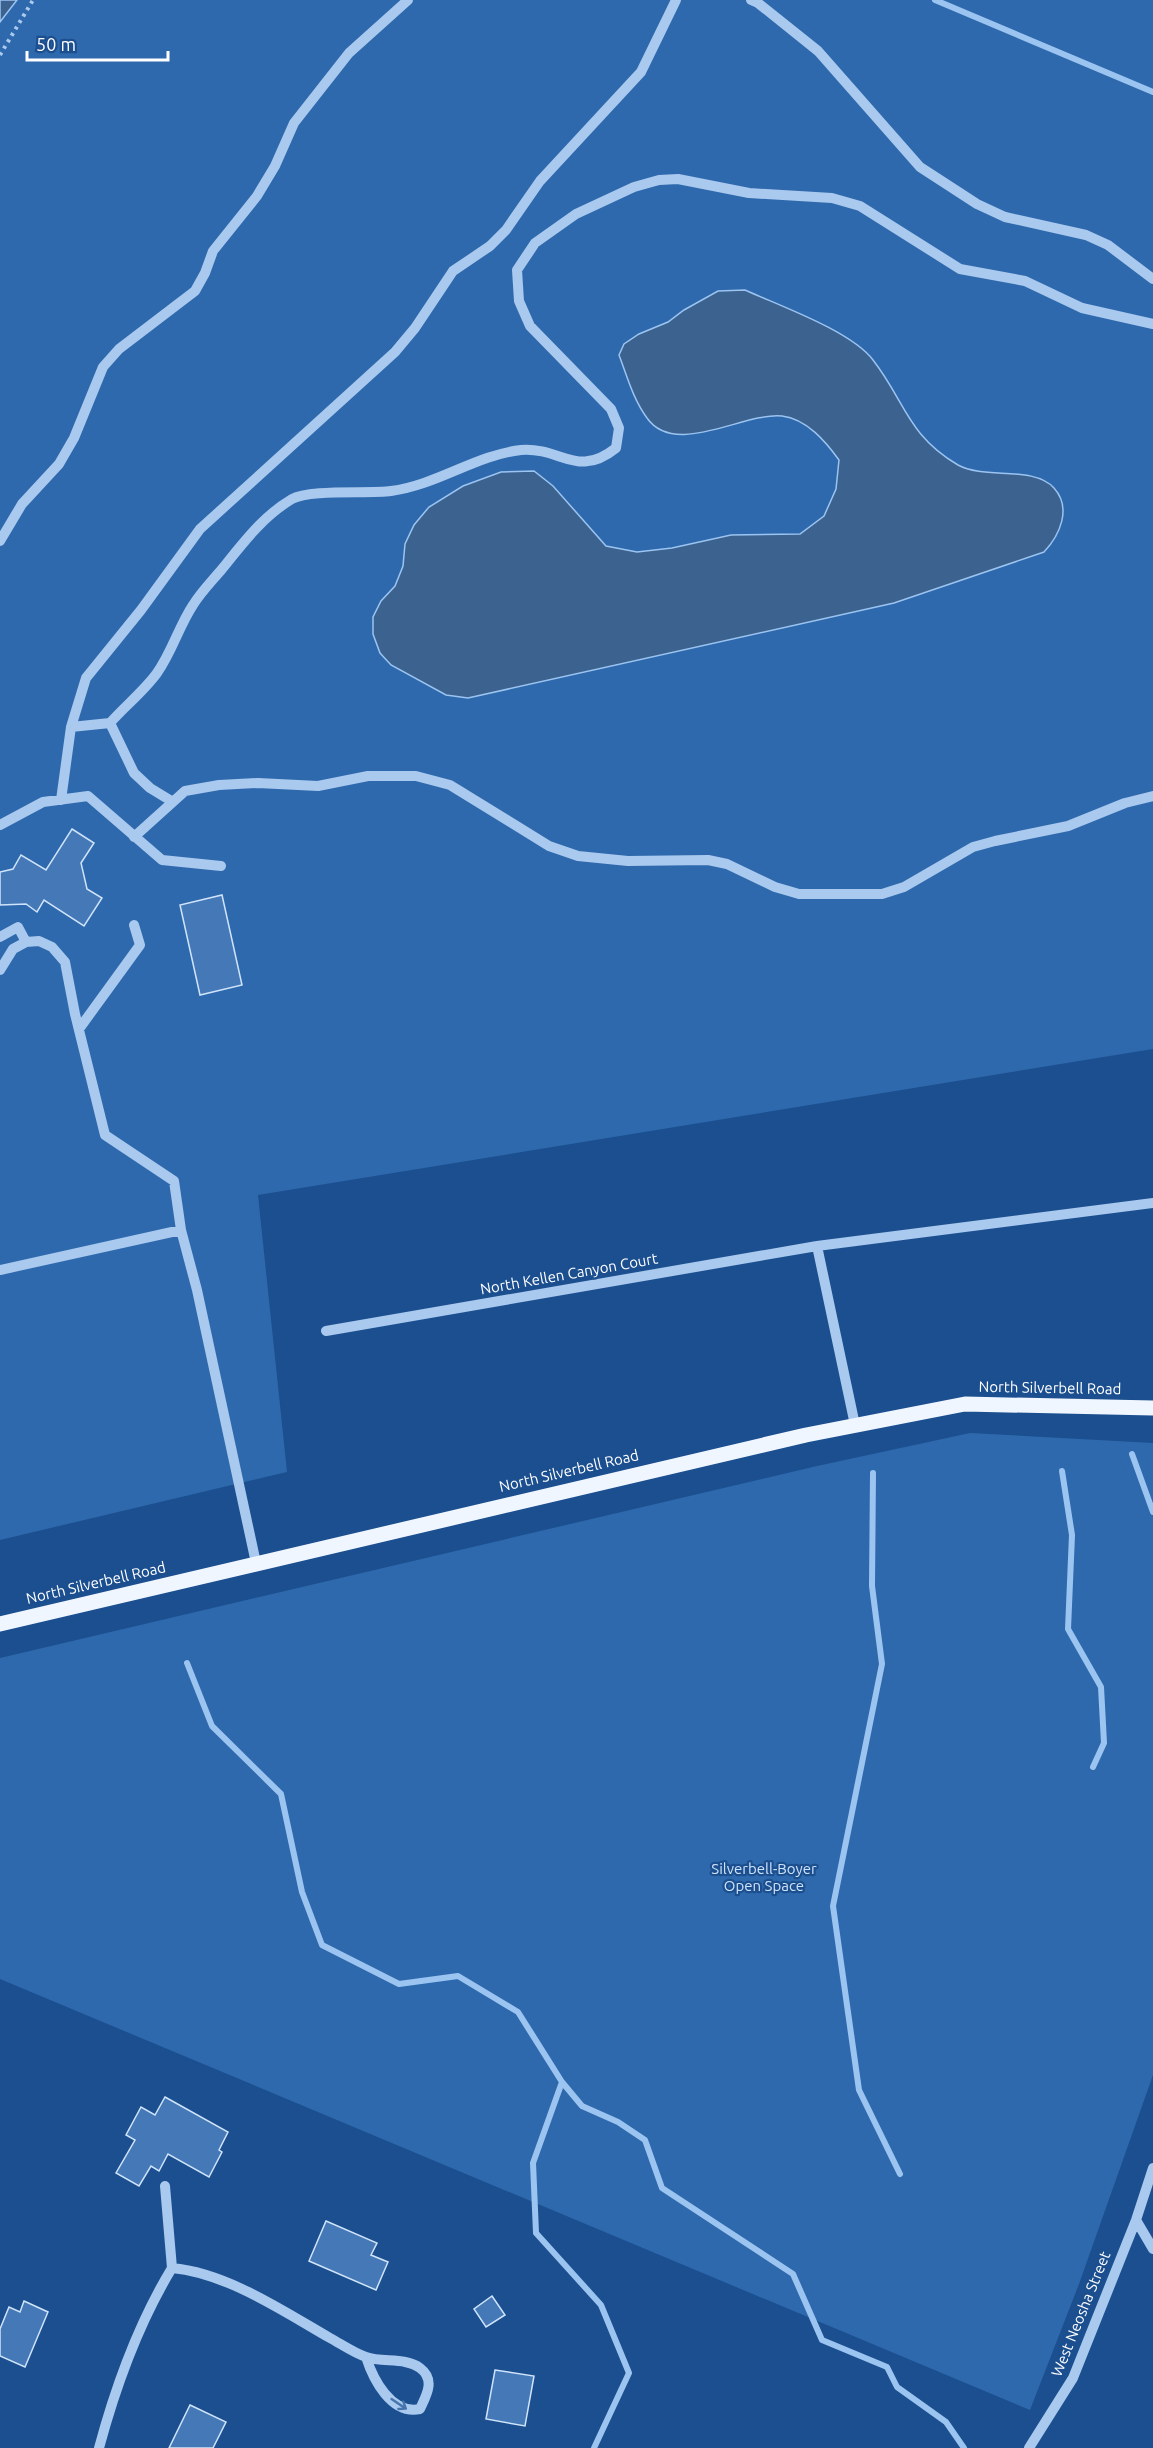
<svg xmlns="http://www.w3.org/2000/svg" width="1153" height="2448" font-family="Ubuntu,sans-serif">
<rect width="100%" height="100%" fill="#1b4f8f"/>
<!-- green -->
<path fill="#2e69ad" d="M0,0H1153V1049L258,1195L287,1472L0,1540Z
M970,1433L1153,1443V2075L1079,2284L1030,2410L0,1979V1658L817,1466Z"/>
<!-- water -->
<path fill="#3c6290" stroke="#9cc4f0" stroke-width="1.5" d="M0,0H17L0,22Z
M745,290C780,306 851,331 873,360C905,401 907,435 958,465C985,480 1033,465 1054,488C1072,508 1060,535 1044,552L894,603L468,698L446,695L391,665L380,653L373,634V617L381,601L395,586L403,566L405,544L414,525L429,507L463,486L501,472L534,471L553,486L606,546L637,552L672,548L731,535L800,534L824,516L836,489L839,460C826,442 807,419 782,416C744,412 675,458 647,418C633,399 627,376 619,355L624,344L639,334L668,322L684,310L718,291Z"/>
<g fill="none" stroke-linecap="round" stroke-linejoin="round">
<!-- stream -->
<path stroke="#9cc4f0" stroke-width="6" d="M935,0L1153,92
M1132,1454L1153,1512
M1062,1471L1072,1535L1068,1629L1101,1687L1104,1743L1093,1767
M873,1473L872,1586L882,1664L833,1906L859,2090L900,2174
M187,1663L212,1726L281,1794L302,1892L322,1945L399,1984L458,1976L518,2012L562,2082L582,2106L618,2122L645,2140L662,2188L793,2274L822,2340L887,2367L897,2387L946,2422L964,2448
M562,2082L533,2163L536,2233L601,2305L629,2373L594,2448"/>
</g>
<!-- building -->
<path fill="#4478b7" stroke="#cfe3fa" stroke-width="1.5" d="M72,829L94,843L81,863L87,889L102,898L84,926L44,900L37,912L26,904L0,905V872L13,869L21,855L46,870Z
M222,895L242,985L200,995L180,905Z
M165,2097L228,2132L219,2150L222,2152L209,2177L168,2154L159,2171L151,2166L139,2186L116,2173L135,2140L126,2135L141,2107L155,2115Z
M326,2221L377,2243L371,2255L388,2262L376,2290L309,2261Z
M492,2296L505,2315L486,2327L474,2309Z
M24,2301L48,2312L25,2367L0,2356V2329L9,2307L20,2312Z
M495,2370L534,2376L525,2426L486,2419Z
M190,2405L226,2422L213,2448H169Z"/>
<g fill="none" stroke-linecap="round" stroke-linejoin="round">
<!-- path -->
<path stroke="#a9c9ee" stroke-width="4" stroke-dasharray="3 4.5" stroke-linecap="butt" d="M0,55L33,0"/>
<!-- minor -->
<path stroke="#a9c9ee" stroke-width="10" d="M751,0L758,3L818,51L920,167L977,204L1005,217L1086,235L1108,245L1153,279
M0,541L22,504L59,464L74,438L103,367L119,349L195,291L205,273L213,251L257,196L275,166L294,123L349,53L408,0
M110,723L134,773L150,788L173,802
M71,727L110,723C125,706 144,691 157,673C172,652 179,626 193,605C201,592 212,581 222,569C243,543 263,516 292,499C309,489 369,494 391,491C437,485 476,455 521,450C562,447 577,479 616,448L619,428L611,409L530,326L519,301L517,270L535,243L576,214L634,187L659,180L678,179L749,193L832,198L860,206L960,269L1025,281L1082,308L1153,324
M61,800L71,727L86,678L141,610L200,529L395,352L415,328L453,271L490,246L506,230L540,181L641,72L676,0
M0,825L43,802L88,796L162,860L221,866
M134,837L185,791L219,785L258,783L318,786L368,776H416L450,785L549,846L578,856L628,861L708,860L727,864L775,887L799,894H882L904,887L973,847L995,841L1068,826L1125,803L1153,796
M0,937L18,927L26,942
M0,970L13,949L26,942L39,941L52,947L65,962L75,1014L105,1135L174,1181L181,1230L197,1290L256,1563
M79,1029L140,945L134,925
M817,1246L855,1425
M0,1270L181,1230
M326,1331L817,1246L1153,1203
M165,2186L172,2268
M1136,2220L1153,2249
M172,2268C227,2273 283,2311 330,2338C341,2344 354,2353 366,2357C383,2363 405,2357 420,2368C436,2380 426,2396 420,2409C391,2415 373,2379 366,2357
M99,2448C116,2385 138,2324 172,2268
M1029,2448L1073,2378L1136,2220L1153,2168"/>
<!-- major -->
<path stroke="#f0f6ff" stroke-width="15" d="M0,1624L806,1435L965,1404L1153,1408"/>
</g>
<!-- one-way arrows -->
<defs><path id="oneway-shaft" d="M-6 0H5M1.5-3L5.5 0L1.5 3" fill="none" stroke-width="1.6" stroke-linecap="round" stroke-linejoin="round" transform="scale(1.5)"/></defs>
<use stroke="#4674ac" href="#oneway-shaft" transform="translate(399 2404) rotate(34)"/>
<g text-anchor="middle" stroke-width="4.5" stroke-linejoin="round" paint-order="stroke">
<!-- street labels -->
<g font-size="15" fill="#fff" stroke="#1b4f8f">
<text transform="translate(569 1274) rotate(-10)" y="5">North Kellen Canyon Court</text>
<text transform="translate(1050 1388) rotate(1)" y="5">North Silverbell Road</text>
<text transform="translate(569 1471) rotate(-13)" y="5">North Silverbell Road</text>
<text transform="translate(96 1583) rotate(-13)" y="5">North Silverbell Road</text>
<text transform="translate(1081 2314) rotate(-68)" y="5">West Neosha Street</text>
</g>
<!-- park labels -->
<g font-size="15" fill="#cfe3fa" stroke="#1b4f8f">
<text x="764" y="1874">Silverbell-Boyer<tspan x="764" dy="17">Open Space</tspan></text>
</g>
</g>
<!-- scale -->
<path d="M27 51v9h141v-9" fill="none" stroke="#ffffff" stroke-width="3"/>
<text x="36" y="51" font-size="18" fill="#ffffff" stroke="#1b4f8f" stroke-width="4.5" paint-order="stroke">50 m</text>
</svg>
